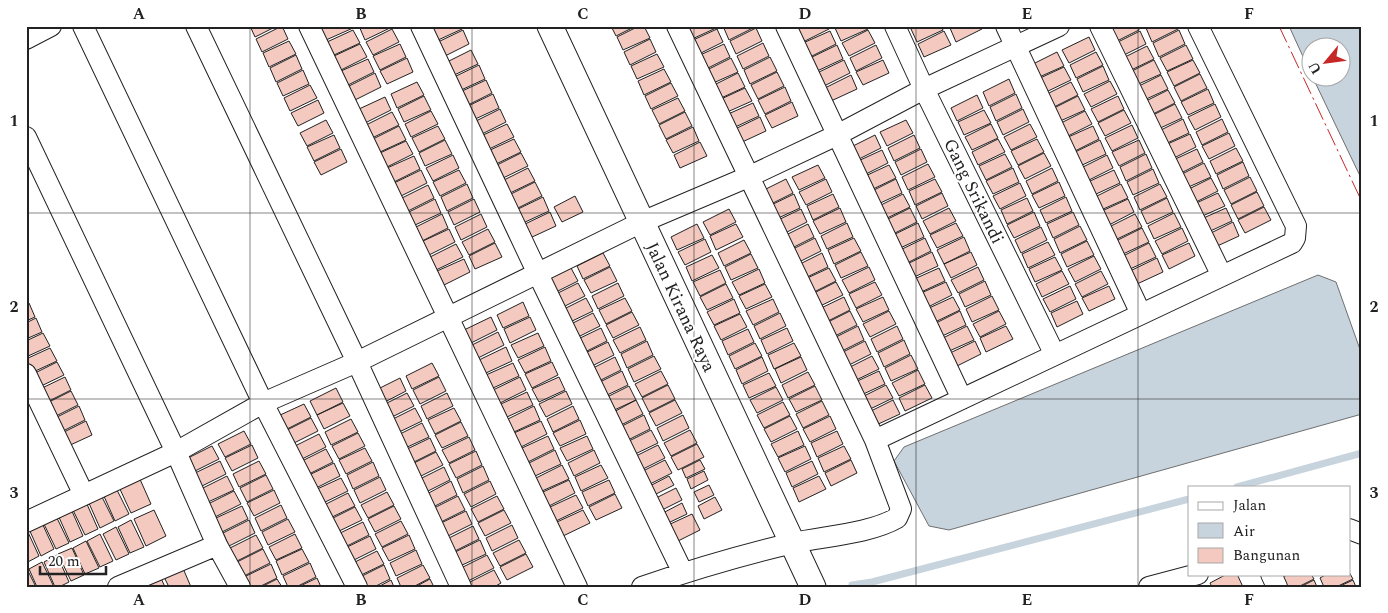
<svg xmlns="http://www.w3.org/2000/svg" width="1388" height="613" font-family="Spectral,serif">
<rect width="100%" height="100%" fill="#fff"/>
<!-- water -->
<path fill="#c7d3dd" stroke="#6f6f6f" d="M1289,26H1362V180L1313,78H1340V48H1310V72Z
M1318,275L1336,282L1362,355V414L949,530L929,526L894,461L904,447Z"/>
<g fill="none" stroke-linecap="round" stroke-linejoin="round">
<!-- stream -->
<path stroke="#c7d3dd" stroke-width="7" d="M1237,487L1362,453
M852,585L872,582L1189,499"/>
</g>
<!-- building -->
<path fill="#f3c9c0" stroke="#222" d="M250,26H277L255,37Z
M282,26L288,39L262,52L256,39Z
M321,26H352L353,28L326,40L320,27Z
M359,26H391L392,27L365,40Z
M433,26H460L462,29L436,41L429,28Z
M611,26H636L616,36Z
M639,26H644L650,38L623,50L617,37Z
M685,26H716V28L690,40Z
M723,26H755V27L729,40Z
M801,26H827L829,29L803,42L796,29Z
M838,26H867L868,29L841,41L835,28Z
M916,26H941L943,30L917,42L911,29Z
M954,26H981L982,29L956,42L950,28Z
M1113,26H1138L1139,30L1113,43L1107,29Z
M1150,26H1177L1178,29L1152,42L1146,28Z
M756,28L762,41L736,54L730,41Z
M392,29L399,42L373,55L366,42Z
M717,29L723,42L697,55L691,41Z
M353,30L360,43L334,55L327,42Z
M463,30L469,44L443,57L436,43Z
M868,30L875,43L849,56L842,43Z
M1179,30L1185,44L1159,57L1153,43Z
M830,31L836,44L810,57L803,43Z
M944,31L951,45L924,57L918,44Z
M1140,31L1146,44L1120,57L1114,44Z
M1089,37L1095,50L1069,63L1062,50Z
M650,39L656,52L630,65L624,52Z
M289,41L296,54L269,67L263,53Z
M763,43L769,56L743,69L737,56Z
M360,44L367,57L341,70L334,56Z
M400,44L406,57L380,70L373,56Z
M724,44L730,57L704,70L698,56Z
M837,45L843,59L817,71L810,58Z
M876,45L882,58L856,71L850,58Z
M1186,45L1193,59L1167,71L1160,58Z
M1147,46L1154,59L1127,72L1121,59Z
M471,50L478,64L452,76L445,63Z
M1057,52L1064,66L1037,78L1031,65Z
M1096,52L1103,65L1076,78L1070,65Z
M657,54L664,67L637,79L631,66Z
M296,55L302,69L276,82L270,68Z
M770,57L777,71L750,84L744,70Z
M407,58L413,72L387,84L380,71Z
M731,58L738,72L711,84L705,71Z
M368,59L374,72L348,85L341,71Z
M844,60L850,73L824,86L817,73Z
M883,60L889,73L863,85L856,72Z
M1154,60L1161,74L1134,86L1128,73Z
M1193,60L1200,73L1174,86L1167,72Z
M479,65L485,79L459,91L452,78Z
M1103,66L1109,80L1083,92L1077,79Z
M1064,67L1071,80L1044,93L1038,79Z
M664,69L671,82L644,95L638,81Z
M303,70L309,84L283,96L277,83Z
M777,72L784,86L758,99L751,85Z
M375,73L381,87L355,100L349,86Z
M738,73L745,87L719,99L712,86Z
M1200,74L1207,88L1181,101L1174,87Z
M851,75L857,89L831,101L825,88Z
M1161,75L1168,89L1142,101L1135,88Z
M1009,79L1015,93L989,106L983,92Z
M486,80L492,93L466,106L460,92Z
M1110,81L1117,94L1091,107L1084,94Z
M417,82L424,95L397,108L391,94Z
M1071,82L1078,95L1052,108L1045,95Z
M671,83L678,96L651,109L645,96Z
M310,85L317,98L290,111L284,98Z
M785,87L791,101L765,114L758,100Z
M745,88L752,101L725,113L719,100Z
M1208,89L1214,103L1188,115L1181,102Z
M1168,90L1175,103L1149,116L1142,103Z
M493,94L499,108L473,120L466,107Z
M1016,94L1022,108L996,121L990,107Z
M977,95L983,108L957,121L951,108Z
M424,96L431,110L404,122L398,109Z
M1078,96L1085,110L1058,122L1052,109Z
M1118,96L1124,109L1098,122L1091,109Z
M385,97L391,110L365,123L359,109Z
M678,98L685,111L659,124L652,110Z
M318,100L324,113L298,126L291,113Z
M792,102L798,116L772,128L765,115Z
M753,103L759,116L733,128L726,115Z
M1175,104L1182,118L1156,130L1149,117Z
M1215,104L1221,117L1195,130L1188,117Z
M500,109L506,122L480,135L474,122Z
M1023,109L1029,122L1003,135L997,122Z
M984,110L991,123L964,135L958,122Z
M1124,110L1131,123L1105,136L1098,123Z
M431,111L438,124L411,137L405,124Z
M1085,111L1092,124L1066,137L1059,124Z
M392,112L399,125L372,138L366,125Z
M685,112L692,126L666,139L659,125Z
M760,117L766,131L740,143L733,130Z
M1183,119L1189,133L1163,145L1157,132Z
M1222,119L1228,132L1202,145L1196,132Z
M326,120L333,133L307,146L300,133Z
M906,120L913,133L887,146L880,132Z
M507,124L514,137L487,150L481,136Z
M991,124L998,138L972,150L965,137Z
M1030,124L1037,137L1011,150L1004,137Z
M1132,125L1138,138L1112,151L1105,138Z
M399,126L406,140L380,152L373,139Z
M438,126L445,139L419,152L412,138Z
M1093,126L1099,139L1073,152L1066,138Z
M693,127L699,141L673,153L666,140Z
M1229,133L1235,146L1209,159L1202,146Z
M1190,134L1196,147L1170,160L1163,146Z
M334,135L340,148L314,161L307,147Z
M875,135L881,148L855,161L849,148Z
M914,135L920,148L894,161L888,148Z
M514,139L521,152L494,165L488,151Z
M998,139L1005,152L978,165L972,152Z
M1037,139L1044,152L1018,165L1011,151Z
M445,140L452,154L425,166L419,153Z
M1100,140L1106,154L1080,166L1073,153Z
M1139,140L1145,153L1119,166L1112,152Z
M406,141L413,154L387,167L380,153Z
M700,142L707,156L680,168L674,155Z
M1236,148L1243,161L1216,174L1210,161Z
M341,149L347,162L321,175L314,162Z
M921,149L927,162L901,175L895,162Z
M1197,149L1203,162L1177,175L1171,161Z
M882,150L888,163L862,176L856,162Z
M521,153L528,166L501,179L495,166Z
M1044,153L1051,166L1025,179L1018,166Z
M1005,154L1012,167L986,180L979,166Z
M1146,154L1152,168L1126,181L1120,167Z
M453,155L459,168L433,181L426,168Z
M1107,155L1113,168L1087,181L1081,168Z
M414,156L420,169L394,182L387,168Z
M1243,162L1249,176L1223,189L1217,175Z
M1204,163L1211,177L1184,189L1178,176Z
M928,164L935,177L908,190L902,177Z
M818,165L825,178L799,190L792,177Z
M889,165L896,178L869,191L863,177Z
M528,168L535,181L508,194L502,181Z
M1013,168L1019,182L993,194L986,181Z
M1052,168L1058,181L1032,194L1026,181Z
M1153,169L1159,183L1133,195L1127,182Z
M421,170L427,183L401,196L394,183Z
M459,170L466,183L440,196L433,182Z
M1114,170L1120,183L1094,195L1088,182Z
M1250,177L1257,191L1231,204L1224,190Z
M1211,178L1218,191L1192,204L1185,191Z
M786,179L793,193L767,206L760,192Z
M826,179L832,192L806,205L799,192Z
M896,179L902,193L876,205L870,192Z
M935,179L942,192L915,205L909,191Z
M535,182L542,196L516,209L509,195Z
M1059,182L1065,196L1039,208L1032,195Z
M1020,183L1026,196L1000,209L993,196Z
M467,184L473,198L447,211L441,197Z
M1121,184L1128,198L1101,210L1095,197Z
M1160,184L1167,197L1140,210L1134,197Z
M428,185L434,198L408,211L402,198Z
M1257,192L1264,206L1238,219L1231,205Z
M942,193L948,206L922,219L916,206Z
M1218,193L1225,206L1198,218L1192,205Z
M794,194L800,208L774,220L767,207Z
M833,194L839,207L813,220L807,206Z
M903,194L910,207L883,220L877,207Z
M575,196L583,212L562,222L554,207Z
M543,197L549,211L523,223L516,210Z
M1066,197L1072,211L1046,223L1040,210Z
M1027,198L1033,211L1007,224L1001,210Z
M1167,198L1173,212L1147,224L1141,211Z
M435,199L441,213L415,225L409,212Z
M474,199L480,212L454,225L448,212Z
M1128,199L1134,212L1109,225L1102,211Z
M1264,207L1271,220L1245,233L1238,220Z
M840,208L846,222L820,234L813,221Z
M910,208L917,222L891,235L884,221Z
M949,208L956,221L930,234L923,221Z
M1226,208L1232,221L1206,233L1199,220Z
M729,209L736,222L710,235L703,222Z
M801,209L807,222L781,235L774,222Z
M550,212L556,226L530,238L523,225Z
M1034,212L1040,226L1014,238L1007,225Z
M1073,212L1079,225L1053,238L1047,224Z
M1174,213L1181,227L1154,239L1148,226Z
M442,214L448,228L422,241L416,227Z
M481,214L487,227L461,240L455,227Z
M1135,214L1142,227L1115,240L1109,227Z
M1233,222L1239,236L1213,248L1207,235Z
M847,223L853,237L827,249L821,236Z
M918,223L924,237L898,249L891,236Z
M956,223L963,236L937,248L930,235Z
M697,224L704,238L677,250L671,237Z
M736,224L743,237L716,250L710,236Z
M808,224L814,237L788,250L782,237Z
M1080,226L1087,240L1060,253L1054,239Z
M1041,227L1047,240L1021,253L1015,240Z
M1142,228L1149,242L1123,254L1116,241Z
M1182,228L1188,241L1162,254L1155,241Z
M449,229L455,242L429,255L423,241Z
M488,229L495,242L469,255L462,242Z
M964,237L970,251L944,264L937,250Z
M815,238L821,251L795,264L789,251Z
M854,238L861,251L834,264L828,250Z
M925,238L931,251L905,264L898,251Z
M705,239L711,252L685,265L678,252Z
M744,240L751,253L724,266L718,253Z
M1087,241L1094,255L1067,267L1061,254Z
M1048,242L1055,255L1028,268L1022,254Z
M495,243L502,257L475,269L469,256Z
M1149,243L1156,257L1130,269L1123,256Z
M1189,243L1195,256L1169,269L1162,255Z
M456,244L463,257L436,270L430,257Z
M861,252L868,266L841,278L835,265Z
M932,252L938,266L912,278L905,265Z
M971,252L977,265L951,278L944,264Z
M603,253L610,266L583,279L577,266Z
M822,253L828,267L803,279L796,266Z
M751,254L758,268L731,280L725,267Z
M712,255L719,268L692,281L686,267Z
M1094,256L1101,269L1075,282L1068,269Z
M1055,257L1062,270L1035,282L1029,269Z
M1157,258L1163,272L1137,284L1130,271Z
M464,259L470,272L444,285L437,271Z
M610,267L617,281L591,293L584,280Z
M869,267L875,280L849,293L842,280Z
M978,267L984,280L958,293L951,280Z
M571,268L578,281L552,294L545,281Z
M829,268L836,281L810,294L803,280Z
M939,268L945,281L919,293L912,280Z
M759,269L765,283L739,295L732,282Z
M720,270L726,283L700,296L693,282Z
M1062,271L1069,284L1042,297L1036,284Z
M1101,271L1108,284L1082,297L1075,284Z
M985,281L991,295L965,307L959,294Z
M836,282L843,295L816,308L810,295Z
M875,282L882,295L856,308L849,294Z
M946,282L952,295L926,308L919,294Z
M578,283L585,296L559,309L552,296Z
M618,283L624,296L598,309L592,296Z
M726,284L733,298L707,310L700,297Z
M765,284L772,297L746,309L739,296Z
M1070,286L1076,299L1050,312L1043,299Z
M1109,286L1115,299L1089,311L1082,298Z
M992,296L999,310L972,322L966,309Z
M844,297L850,310L824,323L817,310Z
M883,297L889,310L863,322L856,309Z
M953,297L960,310L933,323L927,309Z
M586,298L593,311L566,324L560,311Z
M625,298L632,311L606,324L599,310Z
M734,299L740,313L714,325L707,312Z
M773,299L779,312L753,325L746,311Z
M1077,301L1083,314L1057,327L1051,313Z
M523,302L529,316L503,328L497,315Z
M29,303L35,317L26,321V305Z
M850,311L857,325L831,338L824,324Z
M889,311L896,324L870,337L863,324Z
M960,311L966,325L940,337L934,324Z
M999,311L1006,324L980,337L973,324Z
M632,312L639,325L613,338L606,325Z
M593,313L600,326L574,339L567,326Z
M780,313L786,326L760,339L754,326Z
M740,314L747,327L721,340L714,326Z
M491,317L497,330L471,343L464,330Z
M530,317L536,330L510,343L504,329Z
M36,318L42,332L26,339V323Z
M858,326L864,340L838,353L832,339Z
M897,326L903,339L877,352L871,339Z
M967,326L974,340L947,352L941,339Z
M1006,326L1013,339L986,352L980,338Z
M640,327L646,340L620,353L613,340Z
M601,328L607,341L581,354L574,341Z
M787,328L793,341L767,354L761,340Z
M748,329L754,342L728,355L722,341Z
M498,332L504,345L478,358L472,345Z
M43,333L50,346L26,357V341Z
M538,333L544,346L518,358L511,345Z
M904,340L910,354L884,367L878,353Z
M647,341L653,355L627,368L621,354Z
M865,341L871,354L845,367L839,354Z
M975,341L981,354L955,367L948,354Z
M608,342L614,355L588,368L581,355Z
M755,343L762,356L735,369L729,356Z
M794,343L801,356L774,369L768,355Z
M506,347L512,361L486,373L479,360Z
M545,347L551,361L525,373L518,360Z
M50,348L57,361L31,373L26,365V359Z
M911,355L918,369L891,381L885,368Z
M654,356L661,369L634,382L628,369Z
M872,356L879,369L852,382L846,369Z
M615,357L621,370L595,383L589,370Z
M762,357L768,371L742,384L736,370Z
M801,357L807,370L781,383L775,369Z
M57,362L64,375L37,388L31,375Z
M552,362L558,375L532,388L525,374Z
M432,363L439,376L412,389L406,376Z
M513,363L519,376L493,388L486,375Z
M918,370L925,384L899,396L892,383Z
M622,371L628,385L603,397L596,384Z
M661,371L668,384L642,397L635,384Z
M879,371L885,384L859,396L853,383Z
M808,372L815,385L788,398L782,385Z
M769,373L776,386L749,398L743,385Z
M65,377L71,390L45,403L38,390Z
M439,377L446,391L420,404L413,390Z
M520,377L526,390L500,403L493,390Z
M559,377L565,390L539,402L532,389Z
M400,378L406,391L381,404L374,391Z
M668,385L675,399L649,412L642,398Z
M886,385L893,398L866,411L860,398Z
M925,385L932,398L905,411L899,398Z
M629,386L636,400L610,412L603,399Z
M815,386L822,400L796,412L789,399Z
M776,387L783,400L757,413L750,400Z
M336,388L343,402L317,415L310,401Z
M71,391L78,405L52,418L45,404Z
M566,391L572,404L546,417L539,404Z
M527,392L533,405L507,417L501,404Z
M407,393L414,406L388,419L381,406Z
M447,393L453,406L427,419L421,406Z
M636,400L643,414L617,427L610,414Z
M675,400L682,413L656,426L649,413Z
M893,400L900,414L874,426L867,413Z
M822,401L829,415L803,428L796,414Z
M783,402L790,415L764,428L757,415Z
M343,403L350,416L324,429L317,415Z
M304,404L311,417L285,430L278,416Z
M79,406L85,420L59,433L53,419Z
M534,406L540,420L514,432L508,419Z
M573,406L579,419L553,432L547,419Z
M415,408L422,421L395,434L389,421Z
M454,408L461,421L435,434L428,420Z
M644,415L650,429L624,442L618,428Z
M683,415L689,428L663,441L657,428Z
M790,416L797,429L771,442L764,429Z
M830,416L836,429L810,442L803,429Z
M311,418L318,431L292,444L285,431Z
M351,419L358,432L331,445L325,432Z
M580,420L586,434L560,446L553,433Z
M86,421L92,435L66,447L60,434Z
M541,421L547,434L521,447L514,433Z
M461,422L468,436L442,448L435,435Z
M422,423L429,437L403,449L396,436Z
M651,430L658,443L631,456L625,443Z
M690,430L697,443L671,456L664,443Z
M244,431L251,444L225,457L218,444Z
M798,431L804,445L778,457L771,444Z
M837,431L843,444L817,457L811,443Z
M358,433L365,446L339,459L332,446Z
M319,434L326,447L300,460L293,447Z
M548,436L554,449L528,462L522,448Z
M587,436L593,449L567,461L560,448Z
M469,437L475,450L449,463L442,450Z
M430,438L436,451L410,464L403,451Z
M697,444L704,457L678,470L671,457Z
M252,445L258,458L232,471L225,458Z
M658,445L665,458L639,471L632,458Z
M212,446L219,459L193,472L186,459Z
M805,446L811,459L785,472L778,458Z
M844,446L851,459L824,472L818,458Z
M365,448L372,461L346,474L339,460Z
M326,449L333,462L307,475L300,462Z
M555,450L561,464L535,476L529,463Z
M594,450L600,463L574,476L568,463Z
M476,451L482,465L456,478L449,464Z
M436,452L443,465L417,478L410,465Z
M665,460L672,473L646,486L639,473Z
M700,460L705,469L686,478L682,469Z
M851,460L857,473L831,486L825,473Z
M220,461L226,474L200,487L193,474Z
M259,461L266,474L239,487L233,474Z
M812,461L818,474L792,487L786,473Z
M373,462L379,476L353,489L347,475Z
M334,463L340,476L314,489L307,476Z
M562,465L569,479L542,491L536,478Z
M601,465L608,478L581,491L575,477Z
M483,466L489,480L463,493L457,479Z
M444,467L450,480L424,493L418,480Z
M704,471L708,480L691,489L687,479Z
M266,475L273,489L247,502L240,488Z
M227,476L234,490L208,502L201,489Z
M669,476L674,485L652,496L648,487Z
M819,476L826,489L799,502L793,488Z
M139,477L151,504L131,513L119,487Z
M380,477L386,490L360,503L354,490Z
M341,478L348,491L321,504L315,490Z
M569,480L575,493L549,506L543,492Z
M609,480L615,493L588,506L582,492Z
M451,481L457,495L431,508L425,495Z
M490,481L496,494L471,507L464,494Z
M709,485L714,495L699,502L694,492Z
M116,488L129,514L115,521L103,494Z
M676,488L682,500L658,512L652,500Z
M274,490L280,503L254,516L247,503Z
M234,491L241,504L215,517L208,504Z
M387,492L394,505L368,518L361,505Z
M348,493L355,506L328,519L322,506Z
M615,494L622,508L596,520L589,507Z
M101,495L114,521L100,528L88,501Z
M576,495L583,508L556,521L550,507Z
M458,496L465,510L439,523L432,509Z
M497,496L504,509L478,522L471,509Z
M715,497L722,510L704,519L698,506Z
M86,502L98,529L85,535L72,508Z
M682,503L687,514L666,524L661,514Z
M281,505L287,518L261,531L255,518Z
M242,506L248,519L222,532L216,518Z
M394,506L401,519L375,532L368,519Z
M355,507L362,520L335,533L329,520Z
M71,509L83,536L70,542L58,515Z
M154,510L166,536L146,546L134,519Z
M504,510L511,523L485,536L478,523Z
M583,510L590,523L563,536L557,522Z
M466,511L472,524L446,537L439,524Z
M692,514L700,530L674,543L666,526Z
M56,516L69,543L56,549L43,522Z
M288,519L295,532L268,545L262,532Z
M131,520L144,547L130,553L118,527Z
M249,520L255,533L229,546L223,533Z
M401,521L408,534L382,547L375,534Z
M363,522L369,535L343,548L336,535Z
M42,523L54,549L41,556L29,529Z
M512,525L518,538L492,551L486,538Z
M473,526L479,539L453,552L447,539Z
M116,527L129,554L116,560L103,534Z
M27,530L39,556L26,563V530Z
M100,534L113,561L100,567L87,541Z
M295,534L302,548L276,560L269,547Z
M256,535L263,548L237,561L230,548Z
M409,535L415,549L389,561L382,548Z
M370,536L376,549L350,562L343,549Z
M480,540L486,554L460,566L453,553Z
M519,540L526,553L500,566L493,553Z
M86,541L99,568L85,574L73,548Z
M72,548L84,575L71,581L58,554Z
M263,549L270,563L244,576L237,562Z
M302,549L309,562L282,575L276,561Z
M416,550L422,564L396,576L390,563Z
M377,551L384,564L357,577L351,564Z
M526,554L533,567L507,580L500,567Z
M57,555L69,582L59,587H55L44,562Z
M487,555L494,568L468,581L461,568Z
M42,562L54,587H37L29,569Z
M310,563L316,577L296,587H288L283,576Z
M271,564L277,578L259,587H249L244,577Z
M384,565L390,579L374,587H362L358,578Z
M423,565L430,578L413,587H401L397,578Z
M182,566L191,587H169L163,575Z
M26,569H27L36,587H26Z
M494,570L501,583L494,587H470L468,583Z
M1349,572L1353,579L1336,587H1324L1320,578L1327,574H1349Z
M1227,574H1237L1243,587H1212L1210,583Z
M1289,574H1311L1314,579L1298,587H1285L1281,578Z
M160,576L165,587H149L147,582Z
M317,578L321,587H298Z
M277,579L282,587H261Z
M430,579L434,587H415Z
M391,580L394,587H378Z
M1314,580L1317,587H1300Z
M1353,580L1356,587H1338Z"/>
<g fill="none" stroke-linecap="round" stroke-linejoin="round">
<defs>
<path id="minor" d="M83,26L263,403L357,587
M196,26L357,362L461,587
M309,26L577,587
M421,26L538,274L683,573
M786,26L962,399
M895,26L924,89L1055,355
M1006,26L1141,314
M1100,26L1222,276
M26,39L51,26
M26,137L176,452L217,545L240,587
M26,374L84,495
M875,440L1292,243L1295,238L1296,226L1198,26
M26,522L176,452L263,403L357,362L642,222L748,177L837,135L924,89L1059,26
M1349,529L1362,534
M1271,574L1277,587
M118,587L217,545
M642,587C691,570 742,555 793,543C824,536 869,534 897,518L901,509L875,440L677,26
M1149,587L1198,574"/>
<path id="tertiary" d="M550,26L813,587"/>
</defs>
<!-- minor casing -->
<use href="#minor" stroke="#222" stroke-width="22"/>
<!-- tertiary casing -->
<use href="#tertiary" stroke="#222" stroke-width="27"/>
<!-- minor -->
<use href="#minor" stroke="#fff" stroke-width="20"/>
<!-- tertiary -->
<use href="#tertiary" stroke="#fff" stroke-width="25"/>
<!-- power -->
<path stroke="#c62828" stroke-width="1" stroke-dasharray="18 4 2.5 4" stroke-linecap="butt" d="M1279,26L1362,202"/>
</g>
<!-- grid -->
<path fill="none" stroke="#222" stroke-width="1" stroke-opacity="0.55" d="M250,26V587M472,26V587M694,26V587M916,26V587M1138,26V587M26,213H1362M26,399H1362"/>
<g text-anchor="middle" stroke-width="4" stroke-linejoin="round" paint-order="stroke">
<!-- street labels -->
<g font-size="18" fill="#222" stroke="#fff">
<text transform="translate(974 191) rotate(64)" y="6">Gang Srikandi</text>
<text transform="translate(681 307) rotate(65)" y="6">Jalan Kirana Raya</text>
</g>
</g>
<!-- border -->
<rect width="1388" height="613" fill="none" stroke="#ffffff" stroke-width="55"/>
<!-- legend -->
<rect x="1188" y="486" width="162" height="90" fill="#ffffff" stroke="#a7a7a7"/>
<rect x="1198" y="502" width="25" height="8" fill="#ffffff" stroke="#a7a7a7"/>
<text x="1233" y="510" font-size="15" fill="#222222">Jalan</text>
<rect x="1198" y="523" width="25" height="15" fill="#c7d3dd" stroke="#a7a7a7"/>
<text x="1233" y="536" font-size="15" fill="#222222">Air</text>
<rect x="1198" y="548" width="25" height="15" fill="#f3c9c0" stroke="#a7a7a7"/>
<text x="1233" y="560" font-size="15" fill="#222222">Bangunan</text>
<!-- north arrow -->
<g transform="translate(1326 62) rotate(241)"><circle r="24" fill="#ffffff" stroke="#a7a7a7"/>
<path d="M0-4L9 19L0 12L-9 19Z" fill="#c62828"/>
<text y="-8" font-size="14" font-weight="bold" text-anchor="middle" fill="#222222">U</text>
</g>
<!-- scale -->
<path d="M40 566v8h66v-8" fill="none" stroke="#222222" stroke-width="2.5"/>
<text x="48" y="566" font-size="15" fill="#222222" stroke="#ffffff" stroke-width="4" paint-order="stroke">20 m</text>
<rect x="28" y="28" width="1332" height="558" fill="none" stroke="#222" stroke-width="2"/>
<g font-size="16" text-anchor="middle" font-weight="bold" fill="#222">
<text x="139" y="19">A</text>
<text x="361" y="19">B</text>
<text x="583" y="19">C</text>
<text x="805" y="19">D</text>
<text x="1027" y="19">E</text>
<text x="1249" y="19">F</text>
<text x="14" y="126">1</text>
<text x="1374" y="126">1</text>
<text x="14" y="312">2</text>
<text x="1374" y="312">2</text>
<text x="14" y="498">3</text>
<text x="1374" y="498">3</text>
<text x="139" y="605">A</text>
<text x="361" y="605">B</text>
<text x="583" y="605">C</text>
<text x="805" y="605">D</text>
<text x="1027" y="605">E</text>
<text x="1249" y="605">F</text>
</g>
</svg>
